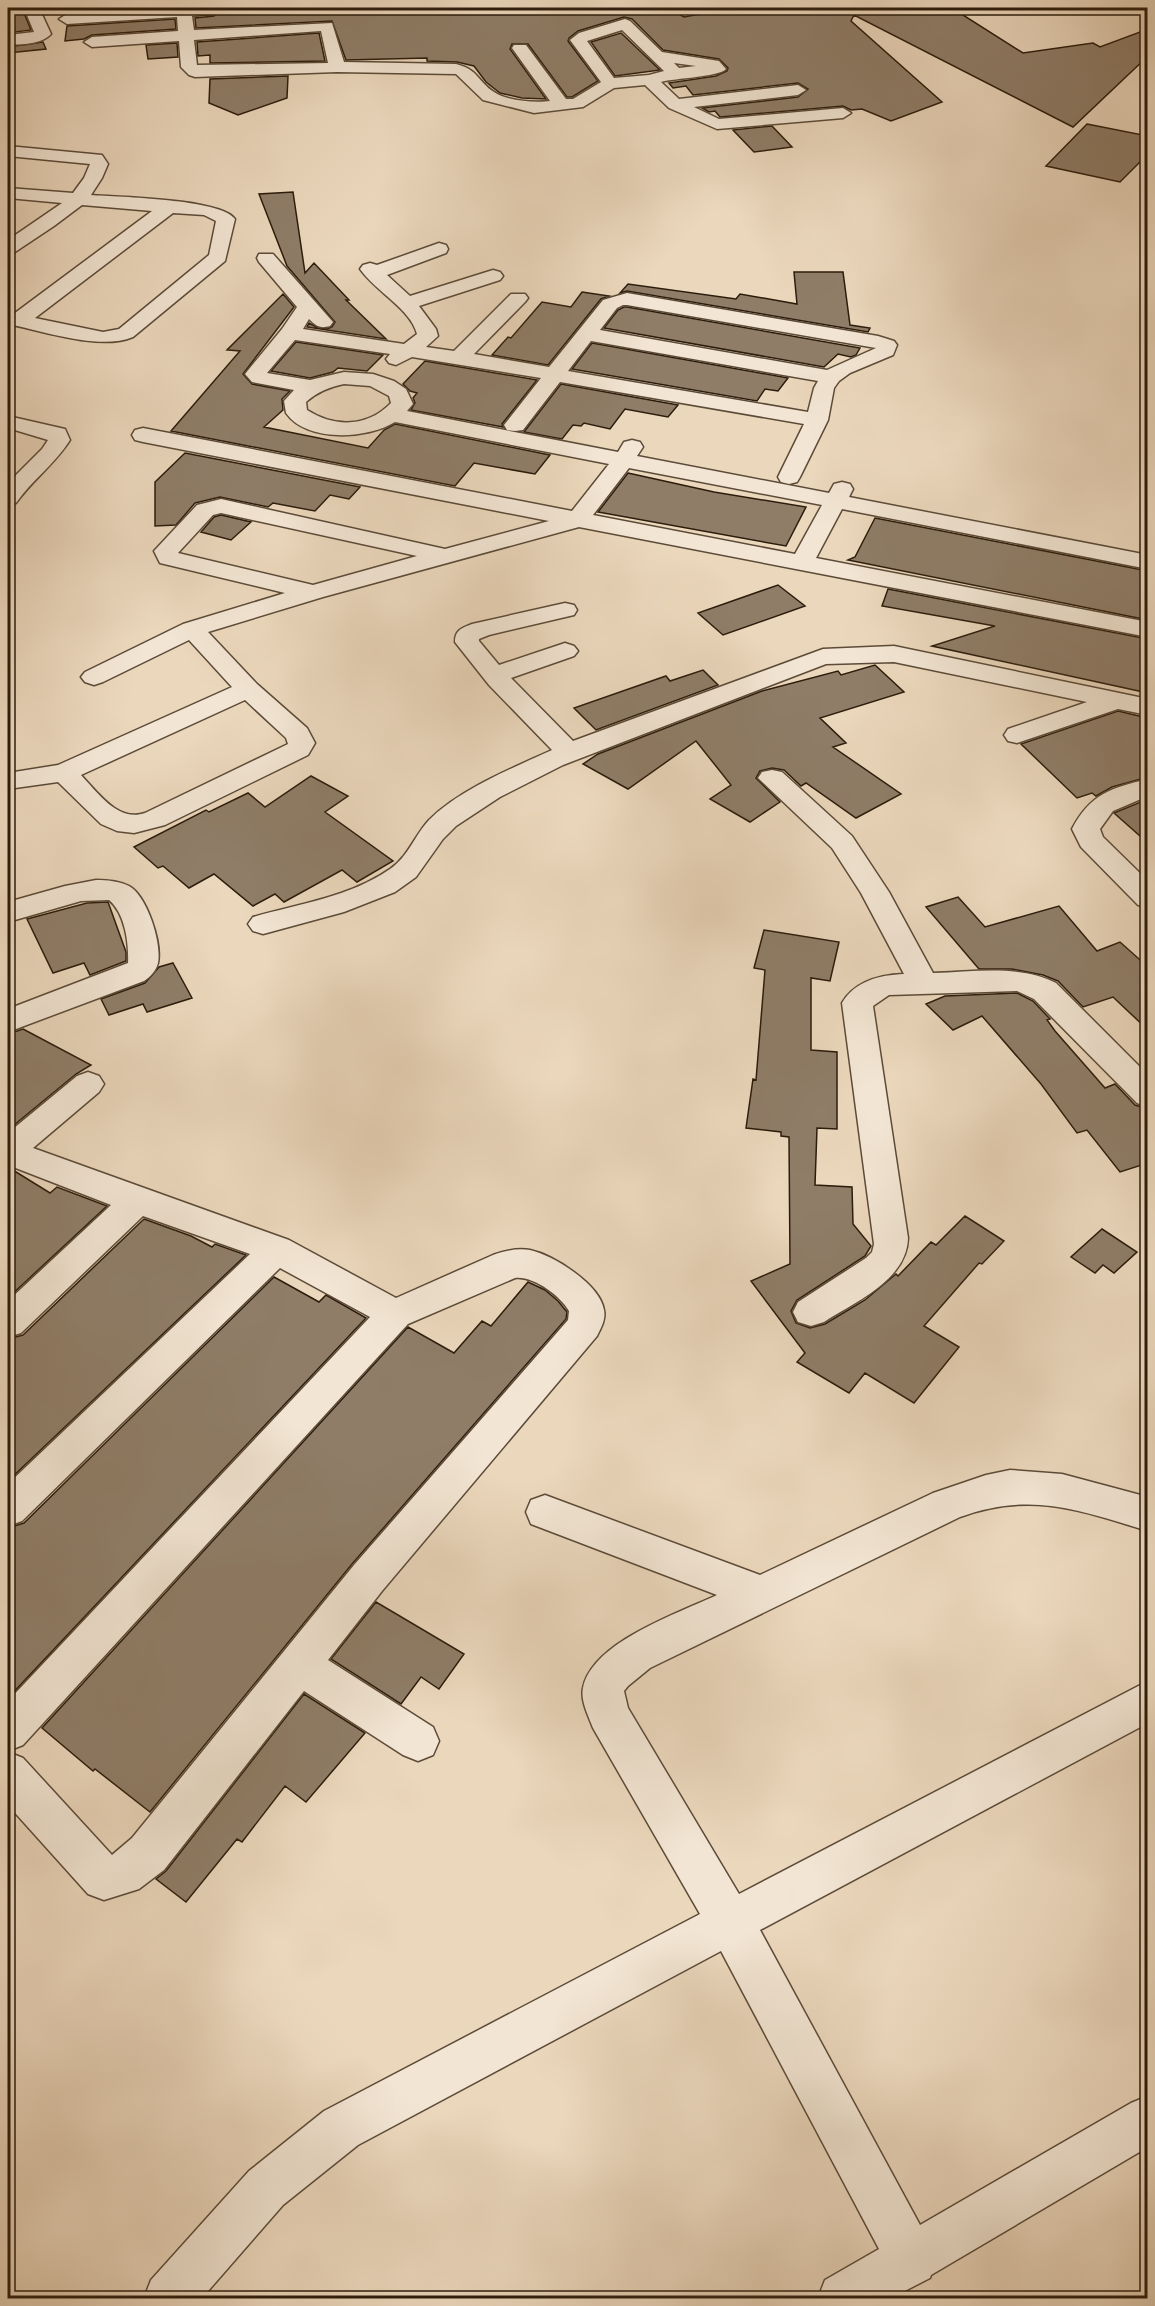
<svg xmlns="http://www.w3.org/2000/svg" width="1155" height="2306" font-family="Cardo,serif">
<rect width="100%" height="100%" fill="#ebd7bc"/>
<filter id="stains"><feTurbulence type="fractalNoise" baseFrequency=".00333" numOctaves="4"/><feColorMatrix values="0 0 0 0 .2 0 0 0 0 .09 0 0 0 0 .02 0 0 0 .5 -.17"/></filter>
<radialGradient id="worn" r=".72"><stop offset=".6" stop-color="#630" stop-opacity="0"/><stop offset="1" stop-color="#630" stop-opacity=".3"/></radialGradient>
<!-- building -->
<path fill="#8f7d68" stroke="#2c1c0c" stroke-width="1.5" d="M8,8H22L31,30L8,33Z
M215,8H668L684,17L733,8H952L1023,53L1093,43L1100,47L1148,29V56L1073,127L854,15L851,21L942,102L891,121L862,109L851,110L843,106L720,117L715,111L709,112L702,108L798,97L808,89L798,83L693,95L686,86L673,88L669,83L716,76L727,71L728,68L719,59L663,50L632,19L624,17L578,31L569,38L568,41L598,81L572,97H567L528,44H512L510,49L546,99L522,98L500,93L486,82L474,66L457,62L427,61V58L346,60L332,21L196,28L195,18L214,16L217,11Z
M175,19L176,29L92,35L84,39L65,41L67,26Z
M319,33L325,61L210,63V55L198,56L197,42Z
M621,33L660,70L615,76L591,42Z
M43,42L46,49L8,53V47Z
M177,43L178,57L148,59L146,45Z
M288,76L287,98L238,115L209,103L210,79Z
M1087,124L1148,136V154L1120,182L1046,166Z
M772,126L792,147L754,152L733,130Z
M293,192L305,273L314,263L349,300H346L386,339L307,327L309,323L318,328L327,329L332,327L335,322L287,266L259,194Z
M794,272H843L850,325L870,328L868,332L627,291L620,293L628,284L736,299L740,294L797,304Z
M582,292L609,296L601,299L548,365L492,355L508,337L511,338L542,302L571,307Z
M283,294L294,307L243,374L252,384L290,391L282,399L283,410L264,427L368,448L384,430L395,424L550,455L535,474L474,463L455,486L171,431L240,351L227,350Z
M624,307H627L860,348L856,355L851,357L838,354L824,367L604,328L618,310Z
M296,342L383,355L367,371L338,368L333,372L310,378L271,371Z
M592,343L788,378L778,391L765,389L757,401L572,369Z
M425,361L537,380L502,424L503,427L411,410L415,403L413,398L417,393L410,391L403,384Z
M561,384L678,405L668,417L625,409L610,429L584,423L581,426L573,425L562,439L524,432Z
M185,453L360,487L349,499L330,495L315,511L273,503L268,507L220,497L195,503L176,525L155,526V482Z
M628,473L714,492L806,507L786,546L598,512Z
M221,515L251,522L231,540L201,532L214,517Z
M875,518L1148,571V620L848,560L855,557Z
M778,585L805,606L723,635L698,613Z
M888,589L1148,639V693L932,646L995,626L882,606Z
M875,665L904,692L820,718L846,743L833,747L901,794L856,818L806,783L801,786L784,770L772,768L760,771L756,778L780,802L750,822L710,799L731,785L696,741L628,789L583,764L598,754L762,691L838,671L841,675Z
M703,670L718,685L596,730L574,708L666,676L670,681Z
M1118,711L1139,716L1148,722V777L1112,787L1096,796L1092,793L1077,798L1021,744Z
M311,776L348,796L325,812L393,861L357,882L342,870L284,902L275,894L253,906L214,874L189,888L163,866L158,868L134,847L206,810L209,812L248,793L265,807Z
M1148,799V843L1114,813Z
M958,897L985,927L1059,906L1097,951L1120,942L1148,967V1030L1113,997L1083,1007L1058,981L1043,975L1012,969H979L926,907Z
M108,902L126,952V961L90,975L84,963L53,973L27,919L87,903Z
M764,930L839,942L830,981L811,978V1050L837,1052V1129L817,1128L815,1185L852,1187L853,1224L871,1246L865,1256L797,1300L791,1311L796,1323L810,1328L825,1324L865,1300L896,1274L898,1276L931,1242L936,1245L965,1216L1004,1241L982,1264L979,1263L924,1326L959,1347L914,1403L865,1373L849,1393L797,1362L805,1353L751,1281L790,1264L789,1137L781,1136V1132L746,1128L753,1079L756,1080L765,970L754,968Z
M173,963L192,998L147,1012L143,1004L109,1015L101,999L145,983L159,967Z
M1017,993L1033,1001L1050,1019L1047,1020L1055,1031L1105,1088L1115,1084L1135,1105L1148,1109V1163L1120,1172L1087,1130L1077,1133L1041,1084L982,1016L953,1030L926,1004L945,996Z
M23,1029L91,1065L76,1074L8,1130V1034Z
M8,1167L50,1193L57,1187L107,1206L8,1298Z
M144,1219L191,1236L212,1247L215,1244L246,1255L8,1481V1339L23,1335Z
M1102,1229L1137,1252L1114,1273L1103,1265L1095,1273L1071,1257Z
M274,1277L319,1302L326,1295L366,1318L8,1698V1528L24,1523Z
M528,1282L545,1290L558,1301L567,1312L566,1319L352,1564L150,1812L95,1769L93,1771L42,1728L408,1327L454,1353L482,1321L491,1326Z
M376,1602L464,1654L439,1689L421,1677L401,1704L331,1659Z
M304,1694L365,1733L306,1802L285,1786L242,1842L237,1839L186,1902L156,1879L166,1871Z"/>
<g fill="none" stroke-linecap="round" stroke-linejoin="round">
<defs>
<path id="minor" d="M24,8H39L51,34C41,45 21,44 8,45V35L34,32Z
M176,8H212L215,11L212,14L192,16L194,30L332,23L344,62L456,64C479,70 477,81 494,92C506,101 536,103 550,101L512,48L514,45H526L566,99H573L601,82L570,40L579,33L625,19L630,21L662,52L719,61L726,69C719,77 675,78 661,82L679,99L798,85L806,90L798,95L694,107L719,119L843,108L851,113L843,118L717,129L669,108L645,85L614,88L583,107L534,113L483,100L456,74L337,72L195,77L189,75L181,67L179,41L92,47L84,42L92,37L178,31L177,17L67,24L59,19L67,14ZM622,30L664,71L649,75L614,78L587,41ZM321,31L328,63L197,65L194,40ZM674,63L696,66L679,68Z
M8,146L102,155L108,164L102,178L91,195C119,197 221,199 235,219L225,261L133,337C100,351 43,331 8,324V312L15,313L152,211L82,205L54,226L15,252L8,254V240L62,203L8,198V188L73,193L84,178L90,164L8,156ZM173,213L204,215L216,221L209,255L119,329L103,332L35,318Z
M439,243L446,245L448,249L446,253L387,275L410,296L493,270L500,272L503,276L500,280L419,306L436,329L438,336L426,347L454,351L511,294H525L528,298L525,302L474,354L549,367L603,300L627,293L878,336L894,341L897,345L893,355L850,373L839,381L834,388L828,420L800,477L797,482L789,484L781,482L778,477L804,424L560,382L523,430L515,431L507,430L504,425L541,378L412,357L396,365L389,363L386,359L390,354L295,340L267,373L310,380L344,372L373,374L394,381L406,389L413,404L407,411L618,452L624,442L632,440L640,442L643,447L637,456L829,493L834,484L842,482L850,484L853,489L849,497L1148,555V569L842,509L816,558L1148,622V637L579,527L323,597L208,632L257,684L307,728L315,743L308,755L165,825L134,833L117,831L101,824L58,782L8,789V773L58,765L232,687L189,640L103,682L94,685L85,682L81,677L85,672L183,624L285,593L160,563L154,551L197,505L221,499L445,549L549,521L143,442L135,440L132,435L135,430L143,428L572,511L609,464L395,422C368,439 307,443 286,413L284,401L294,390L252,382L245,374L282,329L297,307L259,262L257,258L259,254H273L333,322L330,326C320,329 316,326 309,319L303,329L404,344L417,334C411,309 375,291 360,269L363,265L370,263L377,265ZM623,305H627L876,348L827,370L600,330L617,308ZM591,341L818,381L814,388L808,412L568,371ZM344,384L370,386L389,396L391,403C368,427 335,428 307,410L306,402C317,392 329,387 344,384ZM629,468L822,505L795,554L593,515ZM221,513L417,556L313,585L178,553L213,515ZM245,700L286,738L288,744L145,813C118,822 99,794 81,775Z
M8,416L65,429L70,440C55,464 32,480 16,503L8,505V483L42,449L48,440L8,428Z
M565,603L574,605L577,610L574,615L489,635L479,639V641L499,665L565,643L574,646L578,651L574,656L511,678L573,741L823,649L894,646L1148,699V715L1118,709L1017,743L1008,741L1004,735L1008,729L1087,702L894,662L826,664L563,765L500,797L456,826L443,839L416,877L395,892L344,912L263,934L253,931L248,924L253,917C298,904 350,897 390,869C408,857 415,835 429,820C460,789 513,768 552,750L489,685L455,642C455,630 462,628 472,624Z
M772,770L782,772L852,836L889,892L933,973C974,972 1019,964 1056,983L1148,1075V1107L1137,1103L1034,999L1017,991L889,995L873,1006L908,1238C907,1280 855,1302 824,1322L811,1326L798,1322L793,1312L798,1302L866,1258L872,1252L874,1244L842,1003C855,981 879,975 904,974L861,893L832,848L758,778L762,772Z
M1148,779V796L1113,811L1100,829L1103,837L1148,881V907L1138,905L1081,847L1072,829C1090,794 1111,788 1148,779Z
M96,880C107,880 119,881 129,886C147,896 162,943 158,963C156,971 150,977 144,981L8,1032V1009L128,963C129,943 125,913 109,900L81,901L8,922V902L65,886Z
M88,1072L99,1076L104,1084L99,1092L33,1148L289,1240L396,1298L493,1255C504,1251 517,1248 530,1250C553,1255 600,1284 604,1310C606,1319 601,1328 597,1336L382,1591L328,1660L433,1727L439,1741L433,1755L418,1761L403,1755L304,1691L164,1870L139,1889L104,1900L88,1894L8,1805V1752L23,1758L112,1855L132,1838L354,1565L568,1320L569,1311C560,1296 534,1276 515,1278L408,1324L23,1745L8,1751V1701L370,1317L280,1268L22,1521L8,1526V1484L250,1254L143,1216L21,1333L8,1337V1301L111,1205L8,1165V1133L77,1076Z
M1010,1470L1062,1474L1148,1497V1531C1079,1510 1031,1491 960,1517L650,1668L628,1686L624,1691L628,1708L739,1894L1148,1681V1723L760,1930L920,2225L1131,2103L1148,2096V2147L931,2275L930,2278L891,2298H818L825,2280L879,2249L721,1951L358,2145L283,2205L202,2298H144L151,2280L249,2171L324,2111L700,1914L593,1728C589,1717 580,1700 583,1688C592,1642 679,1613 717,1595L531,1524L526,1512L531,1500L545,1495L760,1575L933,1493L986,1475Z"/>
</defs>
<!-- minor casing -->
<use href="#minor" stroke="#5c4b38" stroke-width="3"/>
<!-- minor -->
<use href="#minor" fill="#f2e5d3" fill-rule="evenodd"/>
</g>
<!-- margin -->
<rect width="1155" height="2306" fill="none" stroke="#ebd7bc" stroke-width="30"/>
<rect x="9" y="9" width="1137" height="2288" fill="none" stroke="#2c1c0c" stroke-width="3"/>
<rect x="15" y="15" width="1125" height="2276" fill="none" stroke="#2c1c0c" stroke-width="1.5"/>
<rect width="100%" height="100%" filter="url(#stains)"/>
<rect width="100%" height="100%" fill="url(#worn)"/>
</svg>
